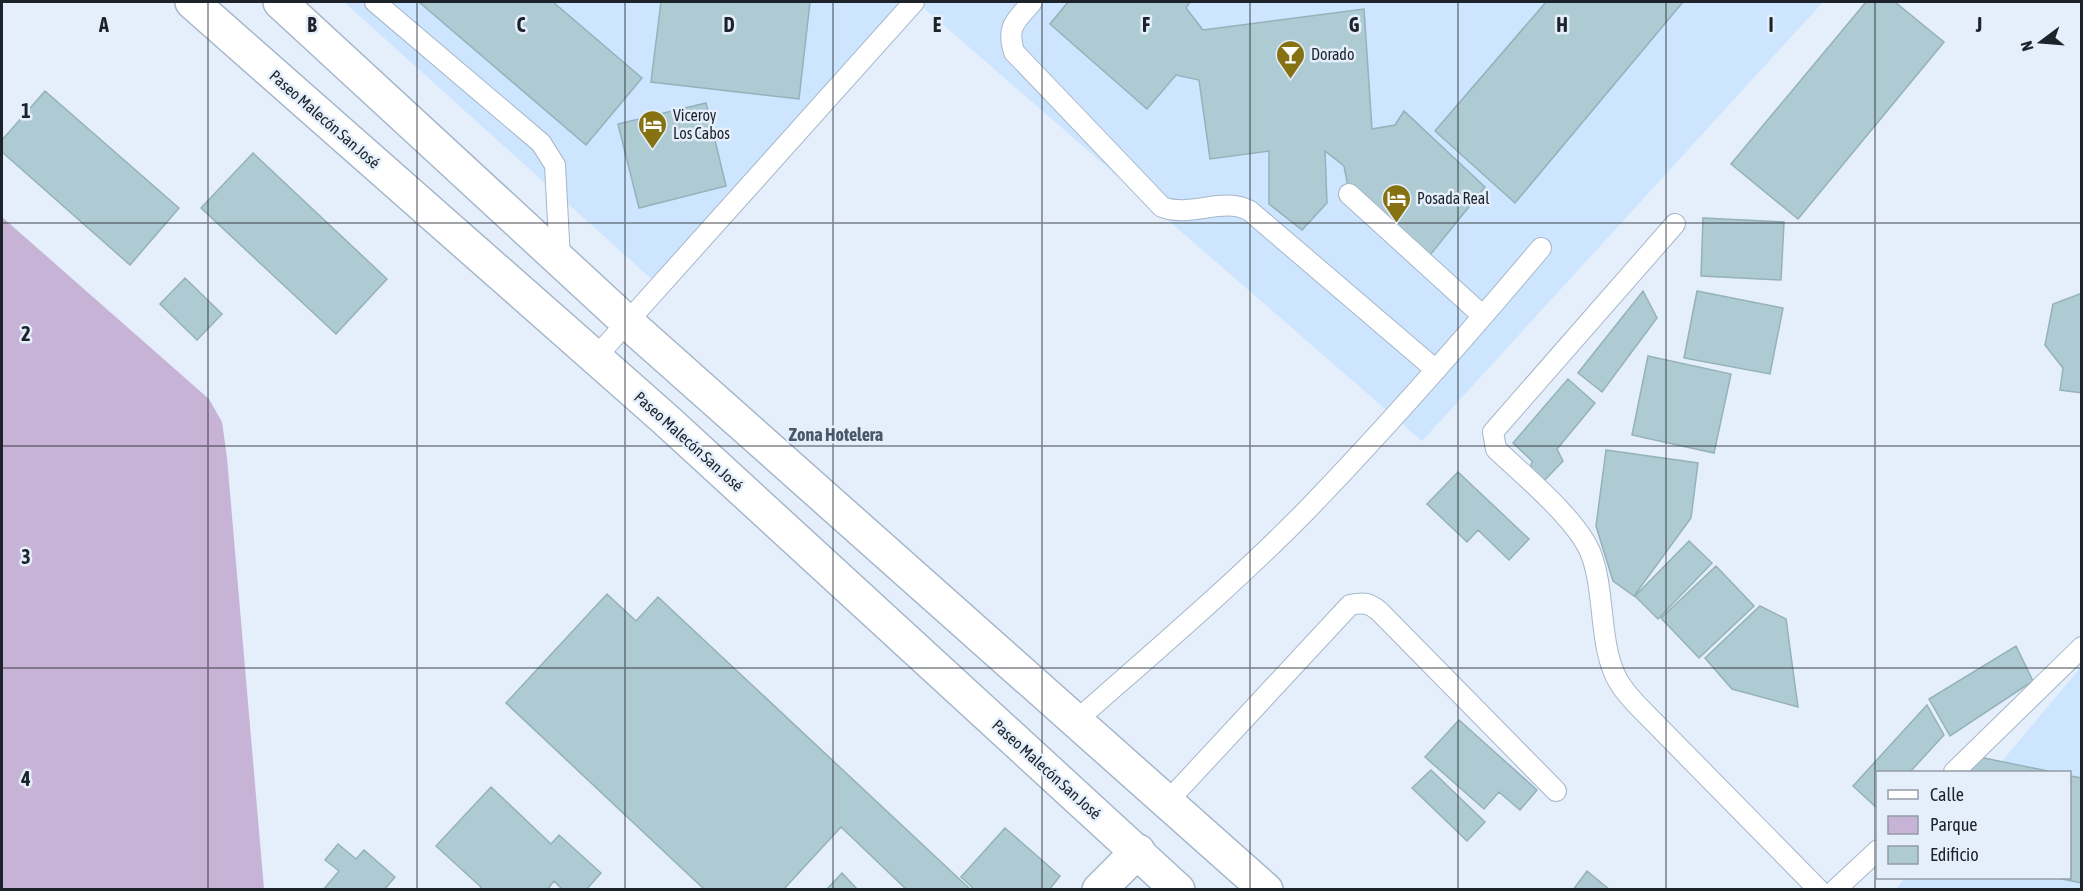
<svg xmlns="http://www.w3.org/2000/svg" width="2083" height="891" font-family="'Asap Condensed',sans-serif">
<rect width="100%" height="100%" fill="#e4effb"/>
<!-- built -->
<path fill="#cde5fe" d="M344,2H1823L1422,441L924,8L667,293Z
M2081,667V889L1895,890L1905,878H2070V772H1993Z"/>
<!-- green -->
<path fill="#c7b3d5" d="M2,217L209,399L222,422L227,458L264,889H2Z"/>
<!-- building -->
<path fill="#aecad3" stroke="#95b1b9" stroke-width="1.5" d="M419,2H553L642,78L586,145Z
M661,2H810L799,99L651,82Z
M1068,2H1190L1186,8L1203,30L1364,9L1372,129L1395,125L1404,111L1485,187L1426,260L1349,192L1344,166L1325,151L1327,203L1302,230L1269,204V151L1210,159L1199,80L1176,75L1147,109L1050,24Z
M1546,2H1683L1515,203L1435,131Z
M1866,2H1895L1944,42L1798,219L1731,164Z
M45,91L179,208L130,265L2,152V140Z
M706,103L726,186L639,208L618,124Z
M253,153L387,279L336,334L201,208Z
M1703,218L1784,222L1781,280L1701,276Z
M185,278L222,314L197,340L160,304Z
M1643,291L1657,318L1602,392L1578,373Z
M1697,291L1783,308L1770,374L1684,358Z
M2082,293V393L2060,390L2063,368L2045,345L2053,304Z
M1648,356L1731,374L1714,453L1632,435Z
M1568,379L1595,403L1557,449L1563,461L1540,485L1530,470L1532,461L1513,443Z
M1606,450L1698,463L1691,518L1634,596L1613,581L1596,526Z
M1458,472L1529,539L1509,560L1478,530L1467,542L1427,504Z
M1689,541L1712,563L1658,619L1635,596Z
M1716,566L1754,606L1699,658L1661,618Z
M607,594L636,621L658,597L971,890H907L841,827L783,890H705L506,703Z
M1760,606L1786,619L1798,707L1732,689L1705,658Z
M2016,646L2033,681L1950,736L1929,699Z
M1927,705L1944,735L1910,772H1878L1877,808L1853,786Z
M1459,720L1537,790L1520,810L1499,792L1484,809L1425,757Z
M1974,756L2053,772H1971Z
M1431,770L1485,822L1467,841L1412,788Z
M2070,776L2082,778V883L2057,878H2070Z
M491,787L551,844L559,835L601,873L586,890H563L554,881L547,890H479L481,887L436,846Z
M1005,828L1060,876L1049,890H975L961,877Z
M338,844L356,859L364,850L395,877L384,890H323L339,871L325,860Z
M1587,871L1610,890H1573Z
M842,873L858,890H826Z"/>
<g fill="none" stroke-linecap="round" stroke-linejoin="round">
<defs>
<path id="service" d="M375,2L541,143L555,165L560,259
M1032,2C1016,21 1006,26 1014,52L1162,207C1191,218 1223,196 1250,211L1436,370
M1349,194L1483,316
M1675,224L1493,432L1496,449C1523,475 1578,520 1591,554C1606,593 1598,650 1620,684C1627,695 1636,704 1644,712L1819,890
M596,357L914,2
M1077,720C1154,652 1233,585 1305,512C1387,427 1465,338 1541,248
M1954,772L2082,647
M1168,801L1350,605C1364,602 1369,603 1379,611L1556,791
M1835,890L1878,850"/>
<path id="minor" d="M1099,890L1138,851"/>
<path id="secondary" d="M192,2L665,419L1178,890
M280,2L627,322L1266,890"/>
</defs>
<!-- service casing -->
<use href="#service" stroke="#a6b7ca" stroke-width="22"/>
<!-- minor casing -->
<use href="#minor" stroke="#a6b7ca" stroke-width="36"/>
<!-- secondary casing -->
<use href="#secondary" stroke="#a6b7ca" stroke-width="36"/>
<!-- service -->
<use href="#service" stroke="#fff" stroke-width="20"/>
<!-- minor -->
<use href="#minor" stroke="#fff" stroke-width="33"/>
<!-- secondary -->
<use href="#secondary" stroke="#fff" stroke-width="33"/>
</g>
<!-- grid -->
<path fill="none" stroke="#1d232a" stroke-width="1.5" stroke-opacity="0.55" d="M208,2V890M417,2V890M625,2V890M833,2V890M1042,2V890M1250,2V890M1458,2V890M1666,2V890M1875,2V890M2,223H2082M2,446H2082M2,668H2082"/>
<!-- icons -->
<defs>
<symbol id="bar-pin" viewBox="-11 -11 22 30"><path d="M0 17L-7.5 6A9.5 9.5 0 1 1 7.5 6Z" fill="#867213" stroke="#e4effb"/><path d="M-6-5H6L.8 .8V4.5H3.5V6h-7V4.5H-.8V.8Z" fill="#fff"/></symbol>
<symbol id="hotel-pin" viewBox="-11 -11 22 30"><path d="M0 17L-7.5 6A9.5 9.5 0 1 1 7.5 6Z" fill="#867213" stroke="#e4effb"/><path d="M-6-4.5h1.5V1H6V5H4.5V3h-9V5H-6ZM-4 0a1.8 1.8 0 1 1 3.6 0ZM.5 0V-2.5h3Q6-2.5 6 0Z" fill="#fff"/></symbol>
</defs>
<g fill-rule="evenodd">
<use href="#bar-pin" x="1274" y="38" width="33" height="45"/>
<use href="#hotel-pin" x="636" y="108" width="33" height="45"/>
<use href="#hotel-pin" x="1380" y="182" width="33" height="45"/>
</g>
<g text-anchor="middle" stroke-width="5" stroke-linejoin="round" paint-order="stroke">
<!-- poi labels -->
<g font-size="16" fill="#1d232a" stroke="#e4effb" text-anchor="start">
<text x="1311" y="60">Dorado</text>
<text x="673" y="121">Viceroy<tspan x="673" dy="18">Los Cabos</tspan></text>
<text x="1417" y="204">Posada Real</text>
</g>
<!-- street labels -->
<g font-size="16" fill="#1d232a" stroke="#e4effb">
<text transform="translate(325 119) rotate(41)" y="6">Paseo Malecón San José</text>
<text transform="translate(689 441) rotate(42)" y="6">Paseo Malecón San José</text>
<text transform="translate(1047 769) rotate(42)" y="6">Paseo Malecón San José</text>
</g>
<!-- neighbourhood labels -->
<g font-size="18" font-weight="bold" fill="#485868" stroke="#e4effb">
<text x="836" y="441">Zona Hotelera</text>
</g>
</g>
<g font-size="20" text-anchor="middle" font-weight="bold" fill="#1d232a" stroke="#e4effb" stroke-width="5" stroke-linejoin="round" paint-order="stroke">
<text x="104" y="32">A</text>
<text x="312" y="32">B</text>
<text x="521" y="32">C</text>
<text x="729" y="32">D</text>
<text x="937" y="32">E</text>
<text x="1146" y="32">F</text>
<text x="1354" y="32">G</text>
<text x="1562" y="32">H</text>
<text x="1771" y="32">I</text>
<text x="1979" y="32">J</text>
<text x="26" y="118">1</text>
<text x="26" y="341">2</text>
<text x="26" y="564">3</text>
<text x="26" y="786">4</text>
</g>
<!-- border -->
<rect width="2083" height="891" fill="none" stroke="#1d232a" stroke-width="6"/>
<!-- legend -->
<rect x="1876" y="771" width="195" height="108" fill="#e4effb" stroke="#949da7" stroke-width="1.5"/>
<rect x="1888" y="790" width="30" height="9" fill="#ffffff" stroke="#949da7" stroke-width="1.5"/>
<text x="1930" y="801" font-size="18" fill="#1d232a">Calle</text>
<rect x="1888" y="816" width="30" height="18" fill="#c7b3d5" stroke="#949da7" stroke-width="1.5"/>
<text x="1930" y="831" font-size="18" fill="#1d232a">Parque</text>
<rect x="1888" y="846" width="30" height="18" fill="#aecad3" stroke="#949da7" stroke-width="1.5"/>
<text x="1930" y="861" font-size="18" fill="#1d232a">Edificio</text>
<!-- north arrow -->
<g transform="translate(2041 42) rotate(254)" stroke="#e4effb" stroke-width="4.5" paint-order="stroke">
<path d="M0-4.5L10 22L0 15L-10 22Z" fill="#1d232a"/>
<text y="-9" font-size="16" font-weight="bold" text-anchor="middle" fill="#1d232a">N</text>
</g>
</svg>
